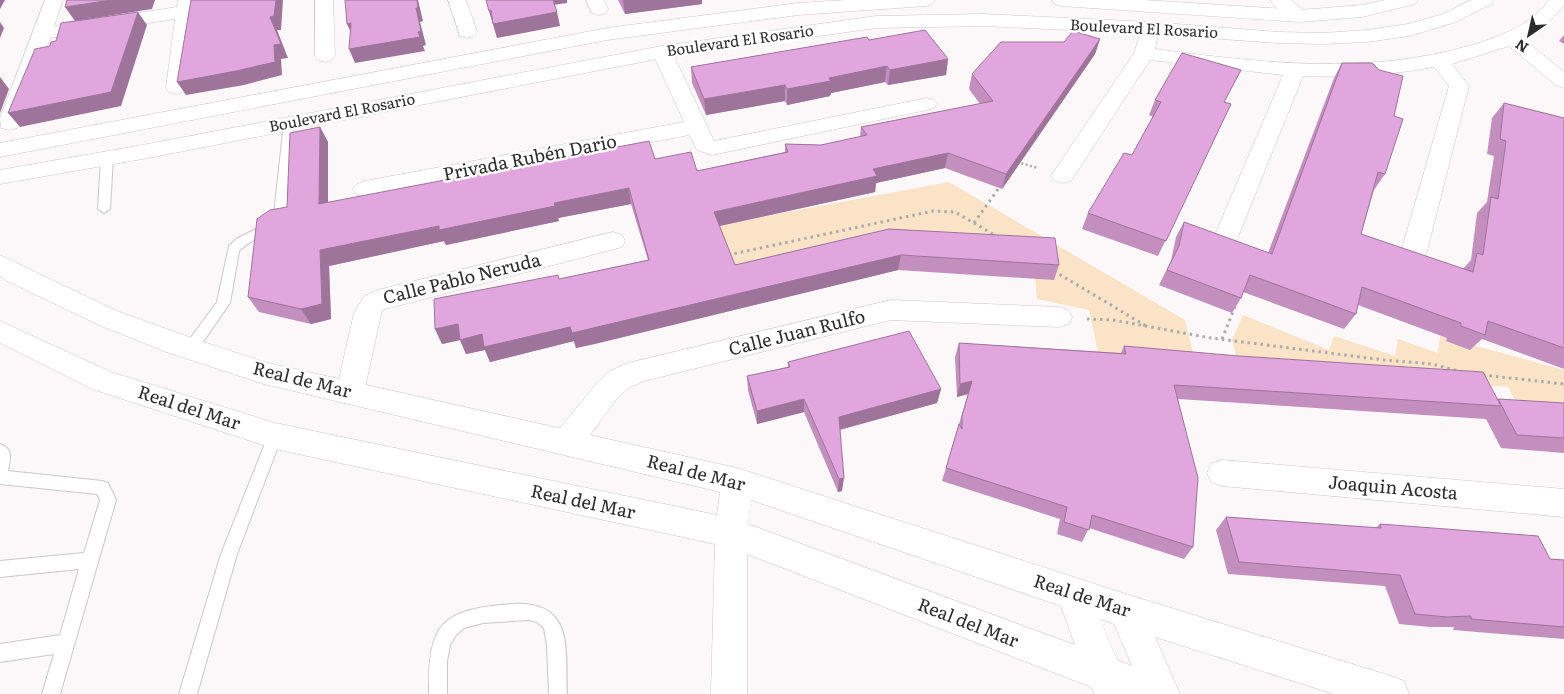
<svg xmlns="http://www.w3.org/2000/svg" width="1564" height="694" font-family="Literata,serif">
<rect width="100%" height="100%" fill="#fcf8f9"/>
<!-- green -->
<path fill="#fae3c6" d="M949,182L1185,320L1197,368L1098,352L1089,310L1037,299L1034,264L888,246L699,285L717,225Z
M1243,315L1329,350L1334,336L1395,356L1398,339L1438,353L1440,336L1564,370V412L1521,410L1508,387L1240,372L1232,340Z"/>
<g fill="none" stroke-linecap="round" stroke-linejoin="round">
<defs>
<path id="service" d="M289,120L294,123L286,216C274,233 253,237 239,251L230,303L196,352L191,353L186,352L184,348L186,344L217,302L229,246L236,239L256,229L274,214L284,123Z
M107,154L113,158L110,209L104,213L98,209L101,158Z
M275,430L280,432L282,436L237,554L197,694H179L221,554L268,436L270,432Z
M0,444C14,449 10,459 8,471L102,481L108,483L116,500L60,694H42L54,654L0,662V644L60,635L79,569L0,577V561L84,553L100,500L97,494L0,484Z
M512,604C575,601 565,648 567,694H549L547,646L544,628L537,622L529,620L483,623L464,628L456,635L450,645L447,661V694H429C428,623 441,609 512,604Z"/>
<path id="minor" d="M45,0H63L54,26L177,7L178,0H196L186,88L183,92L176,94L169,92L166,88L175,19L50,38L20,123L17,128L9,130L1,128L0,118Z
M315,0H333L335,56L332,60L325,62L318,60L315,56Z
M448,0H466L477,32L474,36L467,38L460,36Z
M586,0H604L608,9L606,13L599,15L592,13Z
M1270,0H1291L1309,16L1307,20C1293,23 1277,11 1270,0Z
M1549,0H1564V5L1545,26L1524,39L1564,72V88L1557,86L1509,46L1452,64L1469,86L1426,255L1422,261L1413,264L1404,261L1400,255L1449,86L1434,67C1391,75 1347,78 1303,76L1238,237L1235,243L1226,246L1217,243L1214,237L1283,75L1150,60L1071,181L1063,183L1055,181L1051,176L1134,53L1141,31L1148,29L1155,31L1158,35L1155,49C1261,63 1371,76 1475,44C1502,36 1532,24 1549,0Z
M662,46L669,48L672,52L714,141L927,98L934,100L938,104L934,108L927,110L712,155L697,150L689,135L365,197L357,194L353,189L357,184L365,181L684,122L652,52L655,48Z
M613,232L622,235L625,241L622,247L382,310L364,392L360,400L350,404L340,400L336,392L354,313L364,296L378,290Z
M891,300L1059,307L1068,310L1072,317L1068,324L1059,327L891,320L644,381L628,388L616,400L578,451L567,455L556,451L552,442L556,433L596,384L608,372L628,363Z
M1222,460L1564,489V517L1222,486L1211,482L1207,473L1211,464Z"/>
<path id="tertiary" d="M0,255L117,311L186,336L264,362L737,468L1126,594L1391,676L1404,681L1409,694H1334L1155,637L1180,694H1095L1091,687L747,554V694H711L715,544L275,449L92,389L0,343V321L111,372L275,423L717,515L720,492L264,384L166,352L99,325L7,281L0,276ZM751,500L1061,606L1075,645L748,524ZM1100,619L1114,624L1132,666L1117,660Z"/>
<path id="primary" d="M847,0H935L932,4L926,6L798,15L607,40L0,157V143L607,28L798,3Z
M1052,0H1144L1300,10L1362,5L1385,0H1418L1415,4L1362,17L1300,22L1061,6L1055,4Z
M1471,0H1494L1491,4L1456,22L1410,36L1367,42L1323,44L1278,43L1151,34L984,26L876,28L662,58L148,158L0,184V170L148,144L662,46L876,16L984,14L1151,22L1278,32L1323,33L1367,30L1408,24L1443,14Z"/>
</defs>
<!-- service casing -->
<use href="#service" stroke="#ccc7c8" stroke-width="2"/>
<!-- minor casing -->
<use href="#minor" stroke="#ccc7c8" stroke-width="1"/>
<!-- tertiary casing -->
<use href="#tertiary" stroke="#ccc7c8" stroke-width="1"/>
<!-- primary casing -->
<use href="#primary" stroke="#ccc7c8" stroke-width="1"/>
<!-- path-far1 -->
<path stroke="#aeabab" stroke-width="2.5" stroke-dasharray="2 2.5" stroke-linecap="butt" d="M1017,162L1038,168"/>
<!-- path -->
<path stroke="#aeabab" stroke-width="3" stroke-dasharray="2.5 4" stroke-linecap="butt" d="M974,223L1001,185
M728,255L933,211L955,212L998,237
M1054,271L1146,326
M1087,319L1113,320L1211,338L1384,360L1432,364L1459,371
M1222,339L1235,307
M1483,375L1564,384"/>
<!-- service -->
<use href="#service" fill="#fff" fill-rule="evenodd"/>
<!-- minor -->
<use href="#minor" fill="#fff" fill-rule="evenodd"/>
<!-- tertiary -->
<use href="#tertiary" fill="#fff" fill-rule="evenodd"/>
<!-- primary -->
<use href="#primary" fill="#fff" fill-rule="evenodd"/>
</g>
<!-- wall -->
<path fill="#c28fbe" d="M618,0H702V4L625,14Z
M1564,35V44L1559,41Z
M1100,39L1095,54L1002,189L945,168L876,183L875,192L719,226L735,265L889,229L1059,265L1054,280L898,270L576,348L574,341L490,362L485,350L466,354L460,340L442,344L435,329L560,279L648,260L631,204L558,218L559,221L446,245L444,241L329,266L331,319L311,324L259,312L248,297L287,207L320,127L328,142V202L655,159L697,171L785,152V144L821,145L860,137L861,127L980,104L969,89L972,74L1064,42Z
M869,40L948,59L946,75L888,85L885,82L831,93L830,96L787,105L785,101L706,115L692,83L691,67Z
M1342,63L1394,116L1385,174L1374,190L1361,234L1463,269L1471,260L1477,213L1487,202L1494,156L1487,154L1492,118L1504,103L1564,118V369L1482,339L1470,350L1446,341L1447,338L1358,305L1356,314L1344,329L1243,292L1241,298L1232,313L1159,285L1171,261L1176,237L1184,222L1268,253L1334,78Z
M1241,70L1224,102L1231,104L1158,256L1082,229L1088,213L1132,155L1153,117L1149,115L1155,100Z
M959,343L1121,353L1124,346L1497,399L1564,403V453L1501,448L1486,419L1178,399L1193,547L1184,559L1089,528L1082,542L1057,534L1060,519L942,481L968,394L957,397L955,357Z
M788,362L941,389L937,403L840,430L842,491L838,492L804,412L757,424L748,390L747,376L788,367Z
M1226,517L1376,528L1380,524L1550,559L1564,560V639L1453,630L1454,627H1430L1399,624L1385,586L1228,574L1216,530Z"/>
<!-- shaded-wall -->
<path fill="#9e749b" d="M0,0H5L0,9Z
M111,0H155L152,9L75,21L65,7Z
M276,0H283L281,30H277L288,58L281,59L282,75L244,85L186,95L177,82L274,45L270,17Z
M417,0H418L423,21L420,22L426,45L423,46L425,51L355,63L349,49L418,32L416,8Z
M552,0H567V3L553,5Z
M623,0H702V4L625,14Z
M491,10L557,12L560,26L497,38L489,11Z
M138,12L147,25L121,106L20,127L8,113Z
M0,22L4,28L0,38Z
M351,23L353,37L347,24Z
M1100,39L1095,54L1002,189L1006,174Z
M948,59L946,75L888,85L890,70Z
M887,66L885,82L831,93L830,96L787,105V89L829,78Z
M0,77L9,89L0,113Z
M785,85V101L706,115L704,99Z
M320,127L328,142V219L319,204Z
M948,153L945,168L876,183L875,192L715,227L714,212L873,169Z
M629,188L631,204L558,218L559,221L446,245L444,241L329,266L331,319L311,324L301,309L320,250L439,226Z
M901,255L898,270L595,344L576,348L574,341L490,362L485,350L466,354L460,340L442,344L435,329L458,324L482,334L570,327Z
M972,381L968,394L957,397L960,384Z
M941,389L937,403L838,430L839,417Z
M804,399V412L757,424V411Z
M844,478L842,491L838,492L839,479Z"/>
<!-- building -->
<path fill="#e1a6dd" stroke="#9e749b" d="M67,0H111L65,7Z
M191,0H276L274,16L270,17L281,44L274,45L275,62L236,71L177,82Z
M345,0H417L418,8H416L421,31L418,32L420,37L349,49L351,23L347,24Z
M486,0H553L557,12L493,24L491,10L489,11Z
M138,12L111,92L8,113L35,49L50,46L51,42L56,41L61,23Z
M925,30L948,59L890,70L887,66L829,78L831,81L787,89L785,85L704,99L691,67L867,37L869,40Z
M1073,31L1100,39L1006,174L948,153L873,169L877,176L714,212L735,265L889,229L1055,238L1059,265L901,255L572,333L570,327L484,347L482,334L460,340L458,324L435,329L434,299L558,275L559,279L649,260L629,188L554,203L555,206L439,230V226L320,250L322,304L301,309L248,297L257,219L270,210L287,207L290,133L320,127L319,204L649,141L655,159L691,152L697,171L788,152L785,144L821,145L867,135L861,127L993,101L972,74L1001,42H1064Z
M1182,53L1241,70L1224,102L1231,104L1166,241L1088,213L1124,153L1132,155L1161,102L1155,100Z
M1342,63H1372L1379,70L1403,76L1394,116L1403,119L1385,174L1378,172L1361,234L1473,272L1477,253L1483,255L1491,197L1498,199L1506,141L1500,139L1504,103L1564,118V348L1488,321L1485,335L1461,326V323L1362,287L1356,314L1250,275L1241,298L1167,270L1179,246L1184,222L1272,254Z
M909,331L941,389L839,417L844,478L839,479L804,399L757,411L747,376L790,367L788,362Z
M959,343L1126,354L1124,346L1239,356L1483,372L1501,406L1174,385L1198,478L1193,547L1092,515L1089,530L1064,522L1067,507L946,468L959,424L962,429V416L972,381L960,384Z
M1498,399L1564,403V438L1517,435Z
M1226,517L1381,528L1380,524L1538,536L1550,559L1564,560V627L1471,619V616L1447,617L1415,614L1400,575L1239,562Z"/>
<g text-anchor="middle" stroke-width="5" stroke-linejoin="round" paint-order="stroke">
<!-- far-street labels -->
<g font-size="15" fill="#2d2c2c" stroke="#fff">
<text transform="translate(1144 29) rotate(3)" y="5">Boulevard El Rosario</text>
<text transform="translate(740 41) rotate(-8)" y="5">Boulevard El Rosario</text>
<text transform="translate(342 113) rotate(-11)" y="5">Boulevard El Rosario</text>
</g>
<!-- street labels -->
<g font-size="18" fill="#2d2c2c" stroke="#fff">
<text transform="translate(530 158) rotate(-11)" y="6">Privada Rubén Dario</text>
<text transform="translate(462 279) rotate(-14)" y="6">Calle Pablo Neruda</text>
<text transform="translate(797 333) rotate(-14)" y="6">Calle Juan Rulfo</text>
<text transform="translate(302 380) rotate(14)" y="6">Real de Mar</text>
<text transform="translate(189 408) rotate(18)" y="6">Real del Mar</text>
<text transform="translate(696 473) rotate(14)" y="6">Real de Mar</text>
<text transform="translate(1393 488) rotate(5)" y="6">Joaquin Acosta</text>
<text transform="translate(583 502) rotate(12)" y="6">Real del Mar</text>
<text transform="translate(1082 596) rotate(18)" y="6">Real de Mar</text>
<text transform="translate(968 623) rotate(21)" y="6">Real del Mar</text>
</g>
</g>
<!-- north arrow -->
<g transform="translate(1529 35) rotate(214)" stroke="#ffffff" stroke-width="4" paint-order="stroke">
<path d="M0-4L9 19L0 12L-9 19Z" fill="#2d2c2c"/>
<text y="-8" font-size="14" font-weight="bold" text-anchor="middle" fill="#2d2c2c">N</text>
</g>
</svg>
